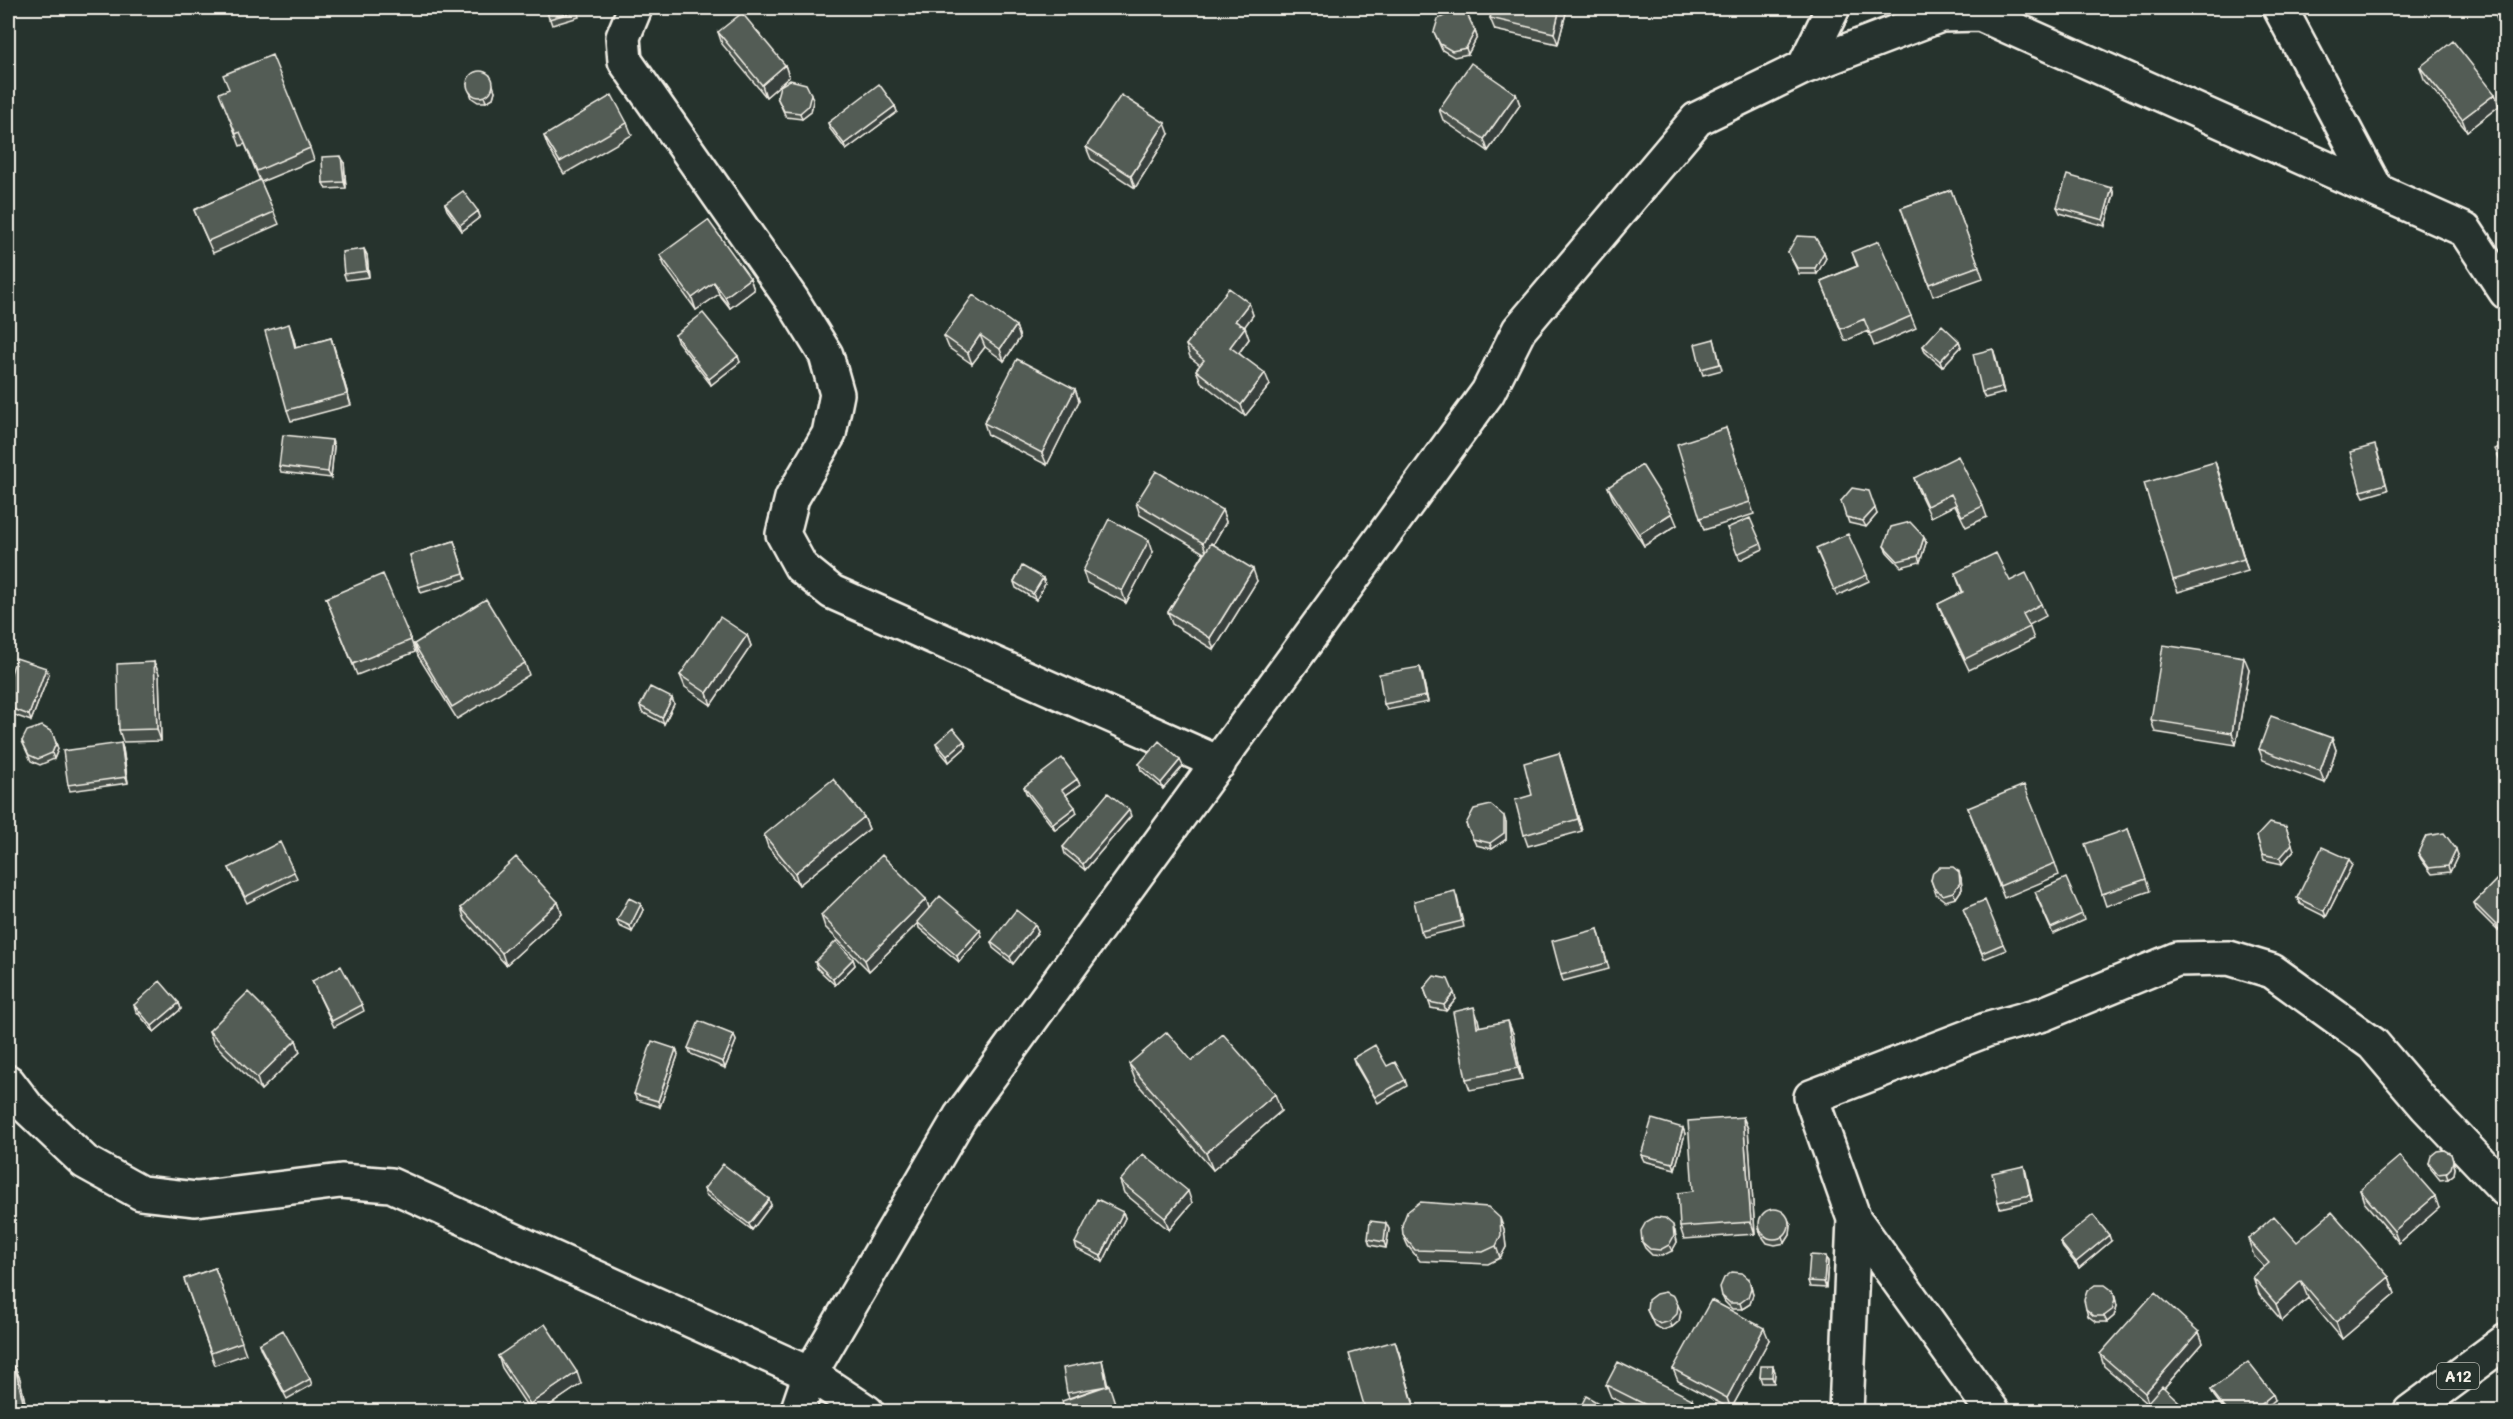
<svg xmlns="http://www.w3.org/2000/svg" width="2513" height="1419" font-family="Mali,sans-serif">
<rect width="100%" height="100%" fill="#26332d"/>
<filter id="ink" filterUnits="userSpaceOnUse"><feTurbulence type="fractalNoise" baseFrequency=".0167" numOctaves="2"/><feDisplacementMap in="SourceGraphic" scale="12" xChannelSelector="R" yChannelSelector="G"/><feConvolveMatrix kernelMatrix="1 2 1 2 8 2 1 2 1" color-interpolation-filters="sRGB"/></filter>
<g filter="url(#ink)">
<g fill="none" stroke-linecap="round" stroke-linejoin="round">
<defs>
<path id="street" d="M635,8L623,37L625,61L792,300L826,355L837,394L829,434L792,498L783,534L801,567L832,592L1219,763
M2280,8L2376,189
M1804,67L1833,8
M8,1082L27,1107L85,1162L141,1193L196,1199L341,1181L391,1185L810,1374L867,1412
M1854,1219L1993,1412
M797,1412L810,1374L960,1117L1488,392L1519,330L1697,119L1804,67L1941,15L1980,14L2465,230L2506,292
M1846,1412L1854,1219L1811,1097L1986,1030L2043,1014L2177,959L2229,958L2272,971L2373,1044L2426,1106L2506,1190"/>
<path id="primary" d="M2410,1412L2506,1341"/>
</defs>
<!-- street casing -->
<use href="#street" stroke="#f4f1e8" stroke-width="38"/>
<!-- primary casing -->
<use href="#primary" stroke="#f4f1e8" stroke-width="38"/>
<!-- street -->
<use href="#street" stroke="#26332d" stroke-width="33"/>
<!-- primary -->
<use href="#primary" stroke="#26332d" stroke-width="33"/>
</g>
<!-- wall -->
<path fill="#474f49" stroke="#f4f1e8" stroke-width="1.5" d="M546,8H577L579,17L552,25Z
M1493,8H1564L1566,13L1558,44L1495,30L1490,18Z
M2493,8H2505V31L2497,20Z
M1475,31L1477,37L1468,54L1454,57L1442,50L1434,32Z
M718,32L785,65L789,77L766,97L722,44Z
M2420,67L2495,94L2499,106L2467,131L2424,79Z
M467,84L495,91L493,98L486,102H478L472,98Z
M1516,94L1520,105L1488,151L1443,120L1439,109Z
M777,97L813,100L811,112L802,119L786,117Z
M224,104L310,148L314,160L261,182L279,224L213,253L194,210L260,181L245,144L240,146Z
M895,106L897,112L846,150L830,129L828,123Z
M627,123L632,135L564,174L548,147L544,136Z
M1169,134L1135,188L1091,159L1086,147Z
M344,162L346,188L326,189L323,183Z
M1951,190L1983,278L1933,296L1901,208Z
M2114,194L2105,226L2060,213L2057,207Z
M445,204L478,211L480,217L462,231L447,210Z
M364,249L367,255L369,277L346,280L344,274Z
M1788,252H1824L1826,258L1817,274H1799Z
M1852,252L1911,316L1916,328L1874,346L1868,331L1845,341L1821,281L1857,266Z
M660,255L750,278L754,290L730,308L719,294L696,310L665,267Z
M1249,303L1253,315L1244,327L1249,339L1239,353L1270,385L1245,416L1201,382L1196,370L1200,365L1190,357L1186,345Z
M1016,326L1020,338L1004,361L985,347L972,364L949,348L944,336Z
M675,335L740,362L711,385L677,341Z
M293,336L296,348L331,338L351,405L291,421L287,410Z
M1714,339L1722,370L1703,375L1701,369Z
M1959,341L1961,347L1942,367L1925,352L1923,346Z
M1993,349L2004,393L1985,398L1982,392Z
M1075,389L1079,401L1047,465L988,435L984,423Z
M1726,428L1754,514L1704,530L1700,518Z
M334,446L331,478L281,472L279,466Z
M2377,451L2388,490L2364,497L2361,491Z
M2215,462L2248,571L2178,592L2173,580Z
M1914,478L1983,506L1987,517L1966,527L1955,505L1931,517L1918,490Z
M1608,487L1677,525L1644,546L1613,499Z
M1841,501L1877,514L1866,527L1849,523Z
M1136,503L1222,510L1226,522L1213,544L1257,581L1214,650L1172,624L1168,612L1204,553L1140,515Z
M1727,528L1761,543L1763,549L1740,560Z
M1924,537L1926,543L1920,562L1901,567L1887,552L1884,546Z
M454,541L466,579L421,593L410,555Z
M1153,552L1126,603L1087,583L1083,571Z
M1818,554L1867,575L1869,581L1837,596Z
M1955,573L2010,581L2041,604L2046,616L2029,625L2034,639L1969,670L1943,616L1938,604L1962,592Z
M1043,578L1045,584L1036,600L1016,588L1014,582Z
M326,598L411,640L415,652L357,675Z
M747,635L751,646L711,705L685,687L680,675Z
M414,644L525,663L529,675L457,719L418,656Z
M154,662L159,674L161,741L123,742L119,730Z
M1420,667L1422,673L1428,702L1387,710L1384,704Z
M2249,669L2236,745L2155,732L2151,720Z
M49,674L31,721L8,713V682Z
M672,698L674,704L664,724L642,712L640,706Z
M52,732L58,749L54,759L40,765L31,761L22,741Z
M2332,738L2336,750L2325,783L2263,760L2259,749Z
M964,741L966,747L949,762L938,749L936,743Z
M121,743L123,749L128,783L70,791L68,785Z
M1559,753L1563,765L1582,831L1528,846L1524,835L1532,795Z
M1139,764L1183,766L1163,789L1141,770Z
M1077,779L1080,785L1066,795L1077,813L1055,830L1026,793L1024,787Z
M1968,808L2055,863L2059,875L2004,898Z
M1131,816L1085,870L1065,854L1063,847Z
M864,817L869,829L799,885L768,847L764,835Z
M1506,822V839L1492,849L1476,845L1466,824Z
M2128,829L2150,891L2106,906L2102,894Z
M2257,836L2294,850L2282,864L2264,860Z
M2418,853L2458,855L2450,872L2432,874L2421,859Z
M2352,865L2326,917L2300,904L2297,898Z
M229,868L294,872L297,878L247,903Z
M2505,871V923L2498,931L2476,909L2474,903Z
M1961,878L1962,889L1956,898L1945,901L1936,894L1931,880Z
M1457,897L1464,927L1424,937L1421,931Z
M2037,898L2082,914L2084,920L2053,934Z
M926,899L929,908L982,936L959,962L919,928L918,923L869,971L825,927L821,915Z
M558,902L562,914L506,965L465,920L461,908Z
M643,910L632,932L619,926L617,920Z
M1966,915L2003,944L2006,950L1984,959Z
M1035,925L1038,932L1013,964L993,948L991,942Z
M1598,929L1609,969L1563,981L1561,975Z
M853,959L855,965L835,985L817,968L815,962Z
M312,981L362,1005L364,1011L334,1027Z
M1424,988L1456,999L1446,1011L1431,1008Z
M179,1003L181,1009L154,1032L136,1011L134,1005Z
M1478,1019L1479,1027L1513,1033L1522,1080L1470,1090L1466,1079Z
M209,1031L296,1040L300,1052L261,1090L213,1042Z
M734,1035L736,1041L725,1068L691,1054L688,1048Z
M676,1049L678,1055L660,1107L637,1100L634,1094Z
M1353,1058L1387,1066L1405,1080L1407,1086L1378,1103L1355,1064Z
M1192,1061L1281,1111L1213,1170L1136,1082L1129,1064Z
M1743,1117L1748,1129L1755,1234L1684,1239L1680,1227L1693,1191Z
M1683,1128L1685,1134L1675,1169L1644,1161L1641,1155Z
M2451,1154L2455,1168L2454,1174L2448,1179L2440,1180L2431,1169L2429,1163Z
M2024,1166L2032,1201L2000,1208L1998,1202Z
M1120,1181L1192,1203L1169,1230L1124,1193Z
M704,1189L771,1205L752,1230L706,1195Z
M2360,1190L2439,1208L2399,1243L2364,1202Z
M1123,1212L1125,1218L1103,1262L1077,1249L1075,1243Z
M1386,1223L1389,1229L1386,1248L1370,1245L1368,1239Z
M1791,1225L1790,1235L1785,1243L1775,1245L1767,1243L1761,1235L1759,1229Z
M1504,1229L1506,1247L1500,1258L1488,1264L1420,1261L1408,1246L1403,1235Z
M1675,1231L1677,1242L1672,1251L1662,1256L1652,1255L1645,1248L1642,1242Z
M2248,1239L2297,1242L2389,1277L2395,1294L2342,1339L2308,1298L2282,1321L2259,1294L2253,1277L2264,1267L2254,1256Z
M2111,1241L2079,1268L2063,1248L2060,1242Z
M1828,1262L1826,1288L1810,1287L1808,1281Z
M215,1268L246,1354L215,1365L184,1279Z
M1751,1285L1753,1294L1750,1304L1742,1309H1732L1725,1302L1722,1296Z
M2115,1297L2117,1306L2114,1316L2107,1322H2096L2088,1316L2086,1309Z
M1647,1310L1681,1311L1679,1321L1672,1327L1663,1330L1654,1325Z
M2199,1332L2203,1343L2164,1388L2147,1403L2104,1366L2100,1354Z
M1769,1340L1731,1409L1678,1381L1673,1369Z
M259,1344L310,1379L312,1385L287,1399L261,1350Z
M1399,1353L1416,1412H1366Z
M498,1356L581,1384L540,1412H531L502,1368Z
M1102,1360L1108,1385L1069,1398L1067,1393Z
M1773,1366L1775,1372L1774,1383H1762L1760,1377Z
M15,1367L20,1379L27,1412H8V1369Z
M1606,1385L1692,1399L1696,1411V1412H1640L1611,1397Z
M2211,1390L2275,1400L2260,1412H2226L2214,1396Z"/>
<!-- shaded-wall -->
<path fill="#39403c" stroke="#f4f1e8" stroke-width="1.5" d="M1560,8H1564L1566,13L1558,44L1554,33Z
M1475,31L1477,37L1468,54L1466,48Z
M785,65L789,77L766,97L762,85Z
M490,76L495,91L493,98L486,102L484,96Z
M811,94L813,100L811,112L802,119L800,113Z
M1516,94L1520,105L1488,151L1484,139Z
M2495,94L2499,106L2467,131L2462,119Z
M895,106L897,112L846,150L844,144Z
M1165,123L1169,134L1135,188L1131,176Z
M341,156L344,162L346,188L344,182Z
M2112,188L2114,194L2105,226L2103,220Z
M478,211L480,217L462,231L460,225Z
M364,249L367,255L369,277L367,271Z
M1824,252L1826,258L1817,274L1815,268Z
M750,278L754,290L730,308L725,297Z
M714,282L719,294L696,310L692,298Z
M1249,303L1253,315L1240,333L1235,321Z
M289,324L293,336L299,360L295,348Z
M1016,326L1020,338L1004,361L1000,349Z
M1245,327L1249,339L1235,358L1230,347Z
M980,335L985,347L972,364L968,353Z
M331,338L335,350L351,405L347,394Z
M1959,341L1961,347L1942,367L1940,361Z
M1993,349L1995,355L2004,393L2002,387Z
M738,356L740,362L711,385L709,379Z
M1265,373L1270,385L1245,416L1241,405Z
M1075,389L1079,401L1047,465L1042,453Z
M332,440L334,446L331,478L328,472Z
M2215,462L2219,473L2248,571L2244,559Z
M1875,508L1877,514L1866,527L1863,521Z
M1222,510L1226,522L1207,555L1203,543Z
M1672,513L1677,525L1644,546L1639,534Z
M1924,537L1926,543L1920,562L1918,556Z
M1149,540L1153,552L1126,603L1122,591Z
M1253,569L1257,581L1214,650L1210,638Z
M1043,578L1045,584L1036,600L1033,594Z
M747,635L751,646L711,705L707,693Z
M2244,657L2249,669L2236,745L2232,733Z
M154,662L159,674L161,741L157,729Z
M1420,667L1422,673L1428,702L1426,696Z
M46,668L49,674L31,721L29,715Z
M672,698L674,704L664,724L662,718Z
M2332,738L2336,750L2325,783L2320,771Z
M964,741L966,747L949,762L947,756Z
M56,743L58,749L54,759L52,753Z
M121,743L123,749L128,783L126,777Z
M1559,753L1563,765L1582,831L1578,819Z
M1180,760L1183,766L1163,789L1161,783Z
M1077,779L1080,785L1064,796L1062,790Z
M1075,807L1077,813L1055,830L1053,824Z
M1129,810L1131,816L1085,870L1083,864Z
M1504,816L1506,822V839L1492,849L1490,843Z
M864,817L869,829L799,885L795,873Z
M2286,827L2294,850L2282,864L2280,858Z
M2456,849L2458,855L2450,872L2448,866Z
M2349,859L2352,865L2326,917L2324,911Z
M1959,872L1961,878L1962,889L1956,898L1953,892Z
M926,899L930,911L869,971L865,960Z
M558,902L562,914L506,965L502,953Z
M641,904L643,910L632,932L630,926Z
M2505,915V923L2498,931L2496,925Z
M1035,925L1038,932L1013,964L1010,957Z
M980,930L982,936L959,962L957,956Z
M853,959L855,965L835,985L833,979Z
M1454,993L1456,999L1446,1011L1444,1005Z
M179,1003L181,1009L154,1032L152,1026Z
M1474,1007L1478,1019L1482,1039L1477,1027Z
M1508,1021L1513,1033L1522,1080L1518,1068Z
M734,1035L736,1041L725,1068L723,1062Z
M296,1040L300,1052L261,1090L257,1078Z
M676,1049L678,1055L660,1107L658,1101Z
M1275,1094L1281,1111L1213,1170L1206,1153Z
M1743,1117L1748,1129L1755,1234L1751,1222Z
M1683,1128L1685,1134L1675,1169L1673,1163Z
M2453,1161L2455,1168L2454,1174L2448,1179L2446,1173Z
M2024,1166L2026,1172L2032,1201L2030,1195Z
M1188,1191L1192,1203L1169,1230L1165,1218Z
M2435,1196L2439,1208L2399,1243L2394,1231Z
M769,1199L771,1205L752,1230L749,1224Z
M1123,1212L1125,1218L1103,1262L1101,1256Z
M1500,1218L1504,1229L1506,1247L1500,1258L1496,1246Z
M1788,1219L1791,1225L1790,1235L1785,1243L1783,1236Z
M1386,1223L1389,1229L1386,1248L1384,1242Z
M1673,1225L1677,1242L1672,1251L1669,1245Z
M2109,1235L2111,1241L2079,1268L2076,1262Z
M1826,1256L1828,1262L1826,1288L1824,1282Z
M2389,1277L2395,1294L2342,1339L2336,1322Z
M1749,1279L1753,1294L1750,1304L1742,1309L1740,1303Z
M2301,1281L2308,1298L2282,1321L2276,1304Z
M2113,1291L2117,1306L2114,1316L2107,1322L2104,1316Z
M1678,1305L1681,1311L1679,1321L1672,1327L1670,1321Z
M1764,1328L1769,1340L1731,1409L1727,1398Z
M2199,1332L2203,1343L2149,1405L2145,1393Z
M1395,1341L1399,1353L1416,1412L1414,1406Z
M1773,1366L1775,1372L1774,1383L1772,1377Z
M15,1367L20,1379L27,1412L23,1402Z
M577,1372L581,1384L540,1412H532L530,1404Z
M2273,1394L2275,1400L2260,1412H2251Z
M1692,1399L1696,1412H1686Z"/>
<!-- building -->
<path fill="#525c55" stroke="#f4f1e8" stroke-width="1.5" d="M546,8H576L577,11L549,19Z
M1493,8H1560L1554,33L1490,18Z
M2493,8H2505V26Z
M1454,11L1467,14L1475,31L1466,48L1452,51L1440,44L1434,32L1438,19Z
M742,13L785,65L762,85L718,32Z
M2453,41L2495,94L2462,119L2420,67Z
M272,55L310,148L257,171L240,132L236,134L219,93L229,89L223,75Z
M1471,63L1516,94L1484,139L1439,109Z
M467 84a13 13 0 1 1 26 0a13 13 0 1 1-26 0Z
M790,80L806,84L811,94L808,106L800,113L784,111L777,97L780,86Z
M879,84L895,106L844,144L828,123Z
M612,95L627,123L560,162L544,136Z
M1121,95L1165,123L1131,176L1086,147Z
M341,156L344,182L323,183L322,157Z
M2067,175L2112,188L2103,220L2057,207Z
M260,180L274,212L208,241L194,210Z
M1951,190L1979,266L1929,284L1901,208Z
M463,191L478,211L460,225L445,204Z
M708,220L750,278L725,297L714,282L692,298L660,255Z
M1797,236L1815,237L1824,252L1815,268H1797L1788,252Z
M1879,241L1911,316L1870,334L1864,319L1841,329L1821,281L1858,266L1852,252Z
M364,249L367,271L344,274L342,252Z
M1229,288L1249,303L1235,321L1245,327L1230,347L1265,373L1241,405L1196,370L1204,360L1186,345Z
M973,295L1016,326L1000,349L980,335L968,353L944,336Z
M703,313L738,356L709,379L675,335Z
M289,324L295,348L331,338L347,394L287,410L265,331Z
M1942,325L1959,341L1940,361L1923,346Z
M1714,339L1720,364L1701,369L1695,344Z
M1993,349L2002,387L1982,392L1973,354Z
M1017,359L1075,389L1042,453L984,423Z
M1726,428L1750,502L1700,518L1677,444Z
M283,435L332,440L328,472L279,466Z
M2505,444V471L2495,449Z
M2375,445L2386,484L2361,491L2350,452Z
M1958,456L1983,506L1962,516L1951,494L1927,506L1914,478Z
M2215,462L2244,559L2173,580L2144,483Z
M1642,465L1672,513L1639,534L1608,487Z
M1156,471L1222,510L1203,543L1136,503Z
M1852,488L1869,491L1875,508L1863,521L1846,517L1841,501Z
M1750,518L1761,543L1737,554L1727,528Z
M1109,519L1149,540L1122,591L1083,571Z
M1910,522L1924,537L1918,556L1898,561L1884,546L1891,527Z
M1848,534L1867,575L1834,590L1816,548Z
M454,541L464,573L419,587L410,555Z
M1211,543L1253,569L1210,638L1168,612Z
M1996,553L2010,581L2026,573L2041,604L2023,614L2030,627L1965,659L1938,604L1963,592L1955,573Z
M1022,566L1043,578L1033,594L1014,582Z
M383,574L411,640L353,664L326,598Z
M486,599L525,663L452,707L414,644Z
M720,617L747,635L707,693L680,675Z
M2163,645L2244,657L2232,733L2151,720Z
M16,658L46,668L29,715L8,707V682Z
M154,662L157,729L119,730L117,664Z
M1420,667L1426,696L1384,704L1379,674Z
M650,687L672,698L662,718L640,706Z
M2271,716L2332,738L2320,771L2259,749Z
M42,726L52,732L56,743L52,753L38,759L29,755L22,741L27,731Z
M953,728L964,741L947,756L936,743Z
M1159,741L1180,760L1161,783L1139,764Z
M121,743L126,777L68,785L63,751Z
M1559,753L1578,819L1524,835L1515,800L1532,795L1524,763Z
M1062,758L1077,779L1062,790L1075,807L1053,824L1024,787Z
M833,779L864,817L795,873L764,835Z
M2024,785L2055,863L2000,886L1968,808Z
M1108,793L1129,810L1083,864L1063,847Z
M1491,805L1504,816V833L1490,843L1473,839L1466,824L1474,809Z
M2269,823L2286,827L2292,844L2280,858L2262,854L2257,836Z
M2128,829L2146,879L2102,894L2085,844Z
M2444,833L2456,849L2448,866L2429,868L2418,853L2426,836Z
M280,842L294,872L245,897L229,868Z
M2322,847L2349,859L2324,911L2297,898Z
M882,855L926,899L865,960L821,915Z
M516,857L558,902L502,953L461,908Z
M1939,867H1953L1959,872L1960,883L1953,892L1943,895L1934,888L1931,880L1933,872Z
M2505,871V915L2496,925L2474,903Z
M2066,878L2082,914L2051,928L2035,892Z
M1455,891L1462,921L1421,931L1414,901Z
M940,896L980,930L957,956L917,922Z
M629,898L641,904L630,926L617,920Z
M1985,900L2003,944L1982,953L1963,909Z
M1016,910L1035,925L1010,957L991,942Z
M1598,929L1607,963L1561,975L1552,941Z
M836,941L853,959L833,979L815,962Z
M341,966L362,1005L332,1021L312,981Z
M1434,976L1448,979L1454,993L1444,1005L1429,1002L1424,988Z
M160,981L179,1003L152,1026L134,1005Z
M248,992L296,1040L257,1078L209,1031Z
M1474,1007L1477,1027L1508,1021L1518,1068L1466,1079L1453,1012Z
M699,1021L734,1035L723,1062L688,1048Z
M1167,1032L1192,1061L1223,1034L1275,1094L1206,1153L1129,1064Z
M652,1041L676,1049L658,1101L634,1094Z
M1375,1045L1387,1066L1395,1062L1405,1080L1375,1097L1353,1058Z
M1743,1117L1751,1222L1680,1227L1678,1193L1693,1191L1688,1121Z
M1652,1119L1683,1128L1673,1163L1641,1155Z
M2444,1150L2451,1154L2453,1161L2451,1168L2446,1173L2438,1174L2429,1163L2431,1156L2437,1151Z
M1143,1154L1188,1191L1165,1218L1120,1181Z
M2400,1156L2435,1196L2394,1231L2360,1190Z
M723,1164L769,1199L749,1224L704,1189Z
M2024,1166L2030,1195L1998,1202L1992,1173Z
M1097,1199L1123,1212L1101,1256L1075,1243Z
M1420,1202L1488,1207L1500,1218L1501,1235L1496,1246L1483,1252L1415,1250L1403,1235L1402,1225L1407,1212Z
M1759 1224a15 15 0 1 1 30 0a15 15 0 1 1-30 0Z
M2332,1212L2389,1277L2336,1322L2301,1281L2276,1304L2253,1277L2269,1263L2248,1239L2274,1216L2297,1242Z
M2093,1215L2109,1235L2076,1262L2060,1242Z
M1655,1217L1665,1218L1673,1225L1674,1236L1669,1245L1660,1250L1650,1249L1642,1242L1641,1231L1646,1222Z
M1370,1221L1386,1223L1384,1242L1368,1239Z
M1810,1255L1826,1256L1824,1282L1808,1281Z
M215,1268L242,1342L211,1353L184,1279Z
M1732,1272L1742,1273L1749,1279L1751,1288L1748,1297L1740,1303H1730L1722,1296L1720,1287L1724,1278Z
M2095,1285H2105L2113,1291L2115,1300L2112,1310L2104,1316H2094L2086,1309L2084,1300L2087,1291Z
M1665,1292L1674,1296L1678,1305L1677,1314L1670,1321L1660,1324L1652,1319L1647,1310L1648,1300L1656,1294Z
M2155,1292L2199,1332L2145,1393L2100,1354Z
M1711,1300L1764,1328L1727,1398L1673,1369Z
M545,1324L577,1372L530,1404L498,1356Z
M283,1330L310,1379L285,1393L259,1344Z
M1395,1341L1414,1406L1394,1412H1366L1349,1354Z
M1102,1360L1107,1386L1067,1393L1063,1368Z
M1618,1362L1692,1399L1686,1412H1660L1606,1385Z
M2248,1362L2273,1394L2251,1412H2228L2211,1390Z
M1761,1366H1773L1772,1377H1760Z
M15,1367L23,1402L8,1405V1369Z
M1109,1385L1118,1412H1065L1062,1401Z
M2162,1386L2190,1412H2139Z
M1586,1396L1614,1412H1578Z"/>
</g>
<g text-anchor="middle" stroke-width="5" stroke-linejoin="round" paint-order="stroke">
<!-- shield labels -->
<rect fill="#26332d" stroke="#b6b8b0" stroke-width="1.5" x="2437" y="1363" width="42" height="26" rx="4.5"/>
<g font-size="16" font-weight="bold" fill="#f4f1e8">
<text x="2458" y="1382">A12</text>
</g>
</g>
<!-- margin -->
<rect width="2513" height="1419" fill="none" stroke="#26332d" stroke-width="30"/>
<rect x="15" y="15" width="2483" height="1389" fill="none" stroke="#f4f1e8" stroke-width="2" filter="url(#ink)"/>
</svg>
